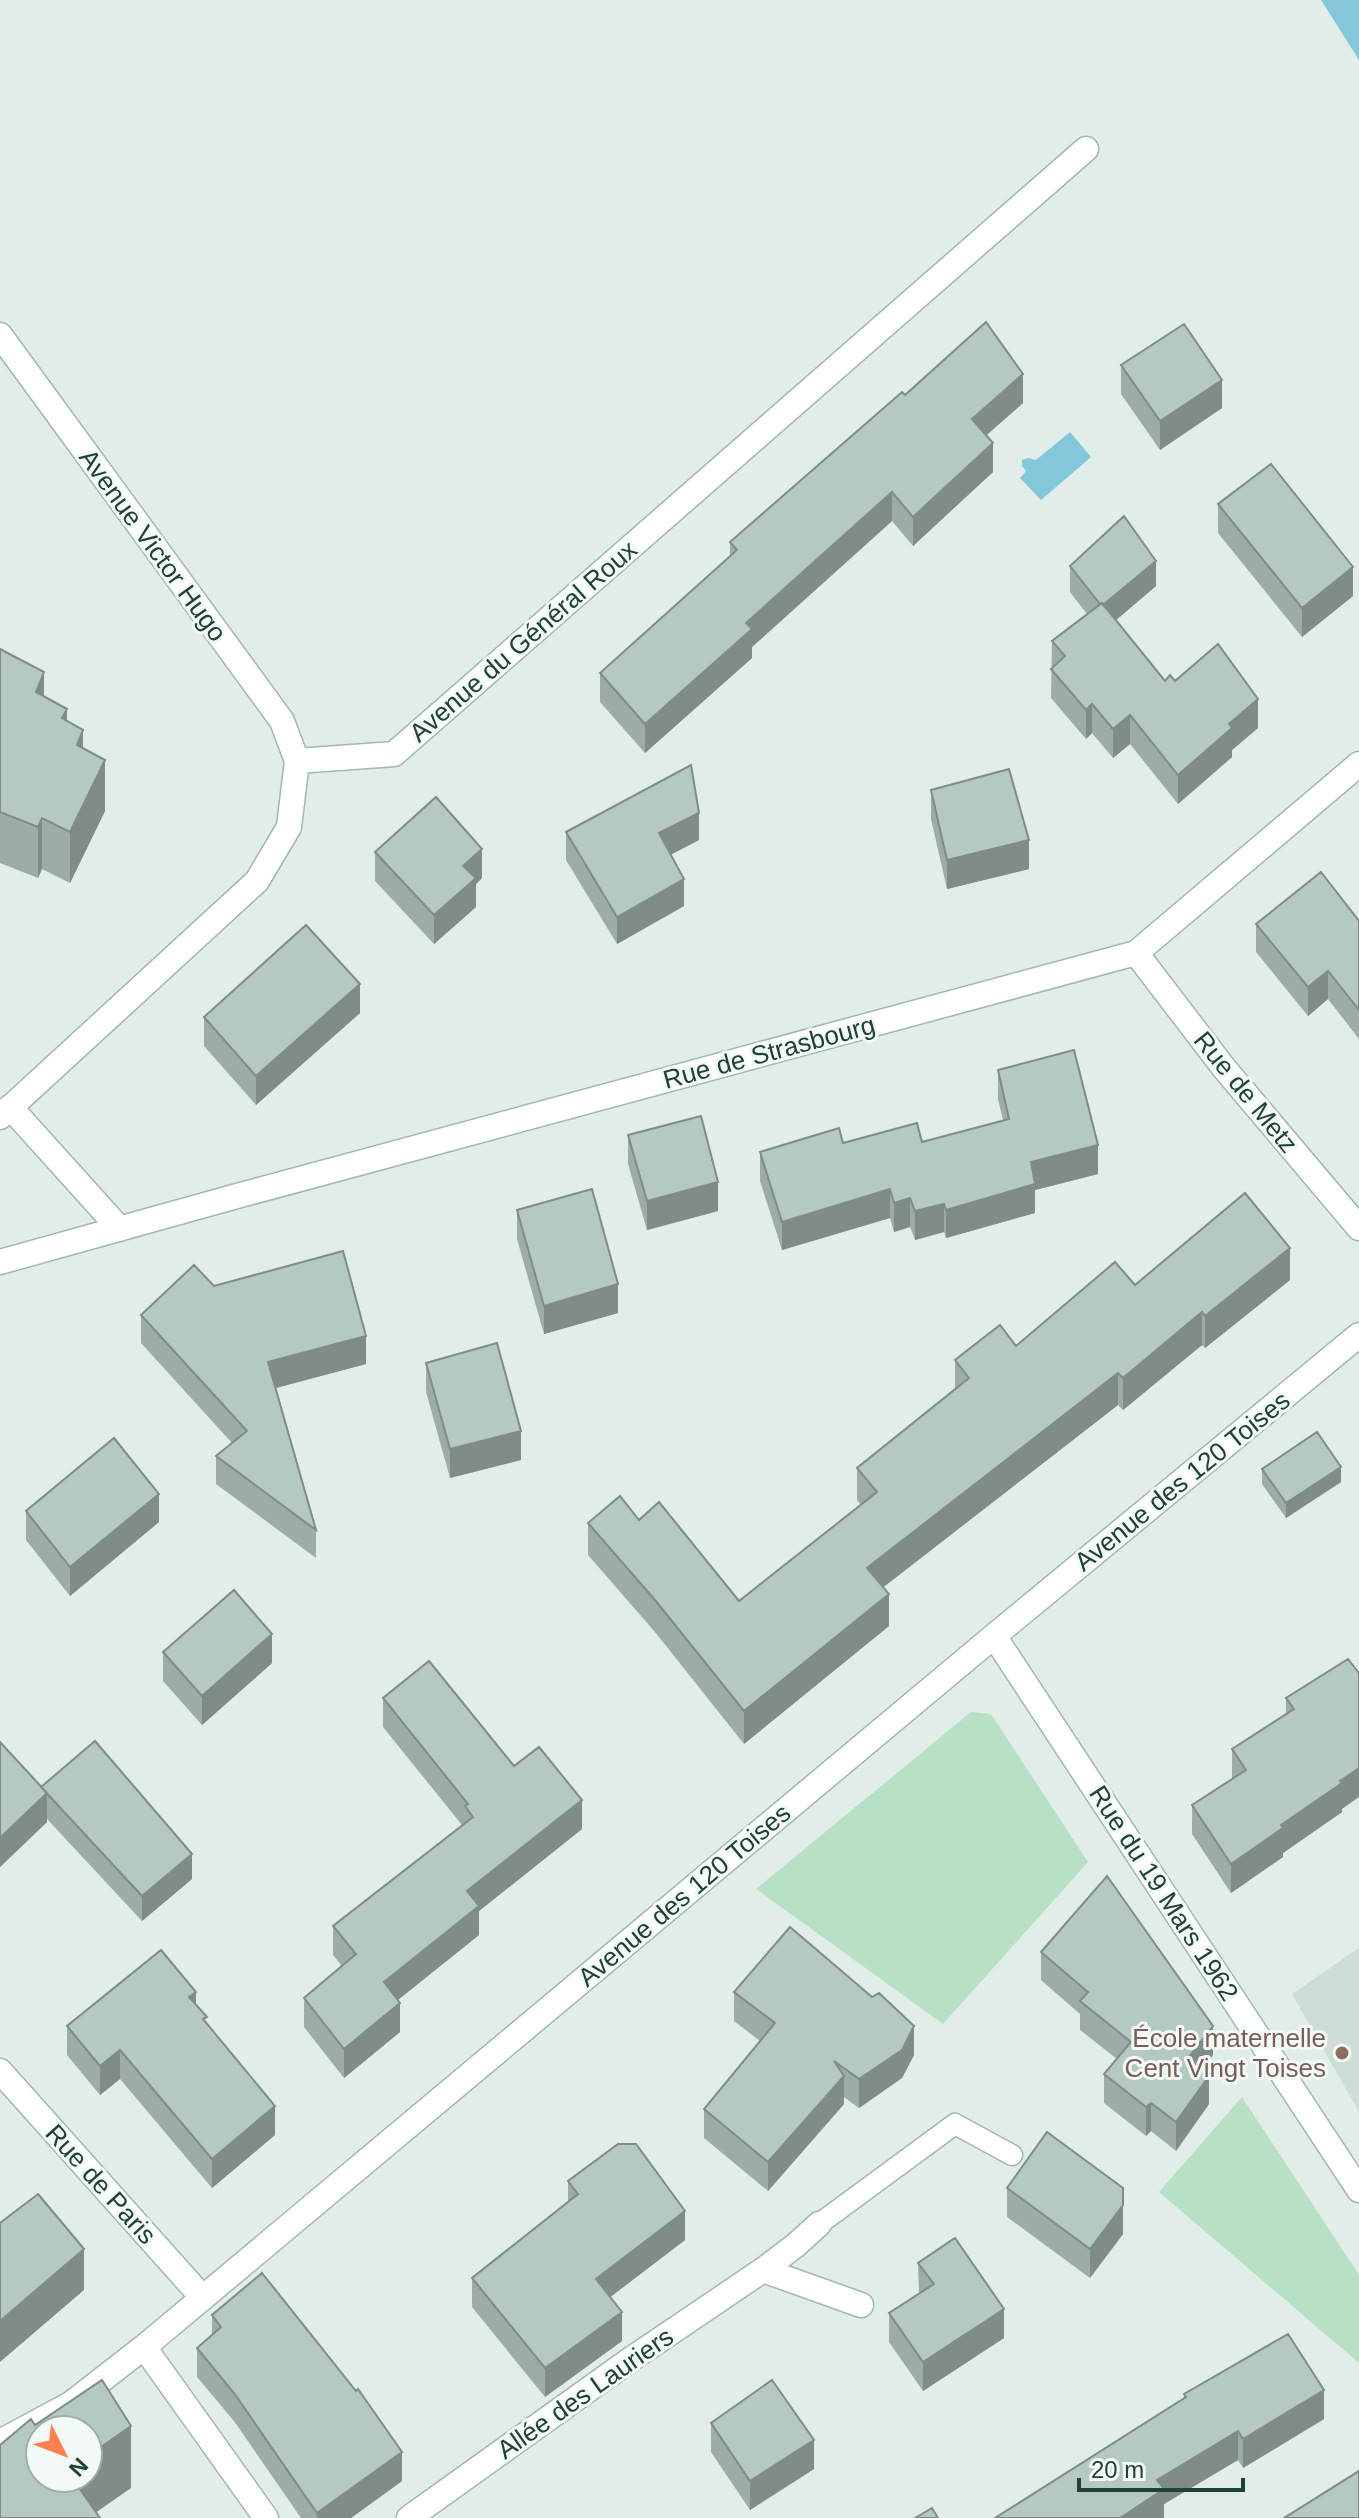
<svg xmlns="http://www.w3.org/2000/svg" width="1359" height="2518" font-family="Helvetica,sans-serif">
<rect width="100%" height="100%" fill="#e1ede8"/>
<!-- built -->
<path fill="#cfddd7" d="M1359,1948V2112L1292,1994Z"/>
<!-- green -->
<path fill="#b8e0c5" d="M971,1712L991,1714L1088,1862L943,2024L756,1889Z
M1242,2097L1359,2275V2363L1159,2192Z"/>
<!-- water -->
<path fill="#84c7d8" d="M1321,0H1359V60Z
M1070,432L1091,457L1041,500L1020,478L1026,471L1022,466V460L1028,458L1036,460Z"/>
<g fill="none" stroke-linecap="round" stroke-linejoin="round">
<defs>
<path id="lane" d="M819,2224L955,2124L1012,2155"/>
<path id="street" d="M0,335L282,721L297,761
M1136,953L1224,1068L1359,1228
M10,1107L120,1229
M0,1117L257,881L289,827L297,761L394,754L1086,149
M0,1262L237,1196L1136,953L1359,764
M994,1636L1359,2190
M0,2071L202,2297
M763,2270L796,2245L819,2224
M144,2347L266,2518
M0,2442L72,2403L144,2347L994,1636L1359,1335
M409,2518L627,2362L763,2270L861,2305"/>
</defs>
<!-- lane casing -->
<use href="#lane" stroke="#a3b6b0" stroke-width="23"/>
<!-- street casing -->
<use href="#street" stroke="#a3b6b0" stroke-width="27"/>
<!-- lane -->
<use href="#lane" stroke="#fff" stroke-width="20"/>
<!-- street -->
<use href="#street" stroke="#fff" stroke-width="24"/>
</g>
<!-- wall -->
<path fill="#9daca7" d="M1121,365L1222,408L1160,450L1121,394Z
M905,395L1023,403L986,435L993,472L913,546L892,521L752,647V658L645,753L600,702V673L730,556V542Z
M1218,504L1353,596L1302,637L1218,533Z
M1070,566L1156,586L1116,620L1165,681H1175L1258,728L1232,750V757L1178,804L1130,744L1113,758L1092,733L1086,739L1051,698L1052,641L1087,614L1070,592Z
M0,649L67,721L83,748L105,811L70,883L42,869L38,878L0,863Z
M931,790L1029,869L947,889L931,819Z
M566,832L699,840L671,854L684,906L617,944L566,860Z
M375,852L482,878L476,884V907L434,944L375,881Z
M1359,921V1039L1328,999L1308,1016L1256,952V924Z
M360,1013L256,1105L204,1046V1017Z
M998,1070L1098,1174L1035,1190V1213L946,1238L944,1232L915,1240L910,1227L894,1232L890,1218L782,1250L760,1181V1152L843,1143L922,1142L1003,1120L998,1099Z
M628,1135L718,1211L647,1230L628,1164Z
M517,1210L618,1313L544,1334L517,1239Z
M1290,1280L1205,1348L1202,1345L1123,1410L1118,1405L883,1587L889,1626L744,1744L655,1632L588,1555V1523L639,1520L739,1601L861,1505L857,1500V1468L955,1389V1360L1016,1346L1135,1285Z
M214,1286L366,1364L276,1388L316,1530V1558L216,1484V1456L232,1443L141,1343V1315Z
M426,1363L521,1460L450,1478L426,1392Z
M1262,1469L1341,1482L1286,1518L1262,1484Z
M26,1511L159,1522L70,1596L26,1540Z
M163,1652L272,1663L202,1725L163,1681Z
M1348,1659L1342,1812L1283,1853V1857L1231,1893L1192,1834V1805L1232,1779V1749L1286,1714V1698Z
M383,1698L514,1766L582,1829L479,1911V1935L398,2000L400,2032L344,2078L304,2027V1998L342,1966L333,1955V1926L462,1825L383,1727Z
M0,1742L41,1787L192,1879L142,1921L47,1819V1822L0,1867Z
M1041,1952L1213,2055L1202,2070L1209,2104L1176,2151L1151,2131L1146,2136L1104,2103V2074L1117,2059L1080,2030V2014L1041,1980Z
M734,1992L914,2055L902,2078L859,2108L844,2097V2104L768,2191L704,2138V2109L760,2041L734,2021Z
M196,2005L275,2135L212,2188L120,2079L100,2095L67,2055V2026Z
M568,2181L685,2240L610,2297L622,2341L545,2397L472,2307V2278L568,2202Z
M1007,2188L1123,2234L1090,2278L1007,2217Z
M918,2263L1004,2338L923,2391L889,2342V2313L919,2294Z
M212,2315L402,2481L351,2518H301L234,2421L197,2377V2348L212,2334Z
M1184,2394L1324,2419L1243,2468L1238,2460L1164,2504V2518H995L1184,2399Z
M711,2423L814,2469L750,2510L711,2452Z"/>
<!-- shaded-wall -->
<path fill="#7f8c88" d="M1023,374V403L972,448V419Z
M1222,380V408L1160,450V421Z
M993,443V472L913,546V517Z
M892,492V521L752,647V658L645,753V724L746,623Z
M1156,561V586L1102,632V606Z
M1353,567V596L1302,637V608Z
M44,672V723L36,692Z
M1258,699V728L1232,750V757L1178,804V775L1229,724Z
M1092,704V733L1086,739V710Z
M67,709V760L62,718Z
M1130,715V744L1113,758V729Z
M83,730V781L77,745Z
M105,760V811L70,883V832Z
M699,813V840L659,861V833Z
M42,818V869L38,878V827Z
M1029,840V869L947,889V860Z
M482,849V878L476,884V907L434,944V915L463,866Z
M684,879V906L617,944V917Z
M1328,971V999L1308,1016V987Z
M360,984V1013L256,1105V1076Z
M1098,1145V1174L1035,1190V1213L946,1238V1210L1031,1162Z
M718,1182V1211L647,1230V1201Z
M890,1189V1218L782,1250V1222Z
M910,1198V1227L894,1232V1203Z
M944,1204V1232L915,1240V1211Z
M1290,1248V1280L1205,1348V1316Z
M618,1284V1313L544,1334V1306Z
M1202,1312V1345L1123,1410V1378Z
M366,1336V1364L268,1390V1362Z
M1118,1373V1405L867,1600V1568Z
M521,1431V1460L450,1478V1449Z
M1341,1467V1482L1286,1518V1503Z
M159,1494V1522L70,1596V1567Z
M889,1594V1626L744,1744V1711Z
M272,1634V1663L202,1725V1696Z
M1359,1768V1797L1342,1809V1812L1283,1853V1857L1231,1893V1864L1281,1825Z
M47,1793V1822L0,1867V1838Z
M582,1800V1829L479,1911V1935L384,2011V1982L467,1891Z
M192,1854V1879L142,1921V1896Z
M196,1992V2021L189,1997Z
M400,2003V2032L344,2078V2049Z
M914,2026V2055L902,2078L859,2108V2079Z
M1213,2026V2055L1188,2087V2058Z
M120,2050V2079L100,2095V2066Z
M844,2076V2104L768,2191V2162Z
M1209,2076V2104L1176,2151V2122Z
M1151,2103V2131L1146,2136V2107Z
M275,2106V2135L212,2188V2159Z
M1123,2205V2234L1090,2278V2249Z
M685,2211V2240L596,2308V2279Z
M84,2249V2290L0,2362V2321Z
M1004,2309V2338L923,2391V2362Z
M622,2312V2341L545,2397V2368Z
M1324,2390V2419L1243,2468V2439Z
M131,2426V2488L88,2518L67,2478H88V2456Z
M1238,2431V2460L1164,2504V2518H1120L1157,2480Z
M814,2440V2469L750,2510V2481Z
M402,2452V2481L351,2518H317V2513Z"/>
<!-- building -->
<path fill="#b6c8c2" stroke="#7f8c88" stroke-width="2" d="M986,322L1023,374L972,419L993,443L913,517L892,492L746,623L752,629L645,724L600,673L737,550L730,542L902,392L905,395Z
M1184,324L1222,380L1160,421L1121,365Z
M1271,464L1353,567L1302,608L1218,504Z
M1124,516L1156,561L1103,605L1102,603L1100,604L1070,566Z
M1102,603L1165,681L1170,675L1175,681L1218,644L1258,699L1229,724L1232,728L1178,775L1130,715L1113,729L1092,704L1086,710L1051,669L1065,656L1052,641Z
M0,649L44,672L36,692L67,709L62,718L83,730L77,745L105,760L70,832L42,818L38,827L0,812Z
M691,765L699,813L659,833L684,879L617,917L566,832Z
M1009,769L1029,840L947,860L931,790Z
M436,797L482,849L463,866L476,878L434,915L375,852Z
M1321,872L1359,921V1010L1328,971L1308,987L1256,924Z
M306,925L360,984L256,1076L204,1017Z
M1074,1050L1098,1145L1031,1162L1035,1184L946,1210L944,1204L915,1211L910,1198L894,1203L890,1189L782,1222L760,1152L839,1128L843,1143L917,1123L922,1142L1009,1119L998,1070Z
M701,1116L718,1182L647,1201L628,1135Z
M592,1189L618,1284L544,1306L517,1210Z
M1245,1193L1290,1248L1205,1316L1202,1312L1123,1378L1118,1373L867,1568L889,1594L744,1711L655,1600L588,1523L620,1496L639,1520L659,1502L739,1601L877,1492L857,1468L969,1378L955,1360L1000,1325L1016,1346L1115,1262L1135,1285Z
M343,1251L366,1336L268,1362L316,1530L216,1456L247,1431L141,1315L194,1265L214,1286Z
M497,1343L521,1431L450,1449L426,1363Z
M1317,1432L1341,1467L1286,1503L1262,1469Z
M114,1438L159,1494L70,1567L26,1511Z
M234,1590L272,1634L202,1696L163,1652Z
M1348,1659L1359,1673V1768L1340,1781L1342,1783L1281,1825L1283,1828L1231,1864L1192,1805L1246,1770L1232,1749L1294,1709L1286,1698Z
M429,1661L514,1766L539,1747L582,1800L467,1891L479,1906L384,1982L400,2003L344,2049L304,1998L356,1954L333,1926L473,1817L465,1806L468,1804L383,1698Z
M95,1741L192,1854L142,1896L41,1787Z
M0,1742L47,1793L0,1838Z
M1107,1876L1213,2026L1188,2058L1209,2076L1176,2122L1151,2103L1146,2107L1104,2074L1131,2042L1080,2001L1088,1992L1041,1952Z
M790,1927L872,1997L879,1993L914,2026L902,2050L859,2079L834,2061L844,2076L768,2162L704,2109L775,2023L734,1992Z
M161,1950L196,1992L189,1997L207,2017L203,2019L275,2106L212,2159L120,2050L100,2066L67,2026Z
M1047,2132L1123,2188V2205L1090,2249L1007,2188Z
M618,2144H636L685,2211L596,2279L622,2312L545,2368L472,2278L578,2194L568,2181Z
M38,2194L84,2249L0,2321V2223Z
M955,2238L1004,2309L923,2362L889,2313L934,2284L918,2263Z
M262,2273L356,2391L358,2389L402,2452L317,2513L234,2393L197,2348L221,2327L212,2315Z
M1288,2334L1324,2390L1243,2439L1238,2431L1157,2480L1164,2489L1120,2518H995L1186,2397L1184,2394Z
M102,2380L131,2426L88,2456V2430H40V2478H72L100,2518H0V2445L31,2419L35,2425Z
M772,2380L814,2440L750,2481L711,2423Z
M1359,2471V2518H1284Z
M932,2508L938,2518H915Z"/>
<!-- markers -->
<circle fill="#8d6e63" stroke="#f2f9f6" stroke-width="3" cx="1342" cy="2053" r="8"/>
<g text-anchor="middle" stroke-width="6" stroke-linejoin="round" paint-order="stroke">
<!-- street labels -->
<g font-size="26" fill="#204039" stroke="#f2f9f6">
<text transform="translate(153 545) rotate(54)" y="9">Avenue Victor Hugo</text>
<text transform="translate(523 641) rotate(-41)" y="9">Avenue du Général Roux</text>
<text transform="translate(769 1052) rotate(-15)" y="9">Rue de Strasbourg</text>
<text transform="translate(1246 1092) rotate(51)" y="9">Rue de Metz</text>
<text transform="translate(1182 1481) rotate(-39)" y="9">Avenue des 120 Toises</text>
<text transform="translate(1164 1893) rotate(57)" y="9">Rue du 19 Mars 1962</text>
<text transform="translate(684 1895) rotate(-40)" y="9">Avenue des 120 Toises</text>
<text transform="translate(101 2184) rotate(48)" y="9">Rue de Paris</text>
<text transform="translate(585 2393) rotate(-35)" y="9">Allée des Lauriers</text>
</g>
<!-- education labels -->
<g font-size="26" fill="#785e54" stroke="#f2f9f6" text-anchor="end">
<text x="1326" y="2047">École maternelle<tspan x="1326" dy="30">Cent Vingt Toises</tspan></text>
</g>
</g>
<!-- north arrow -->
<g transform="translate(64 2454) rotate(132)"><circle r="38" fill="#f2f9f6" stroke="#9eafaa" stroke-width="2"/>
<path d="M0-6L14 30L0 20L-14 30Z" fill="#ff814d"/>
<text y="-12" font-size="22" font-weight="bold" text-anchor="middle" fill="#204039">N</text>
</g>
<!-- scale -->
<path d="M1079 2478v12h164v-12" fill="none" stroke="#204039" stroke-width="4"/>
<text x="1091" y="2478" font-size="24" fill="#204039" stroke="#f2f9f6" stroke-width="6" paint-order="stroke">20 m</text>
</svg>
